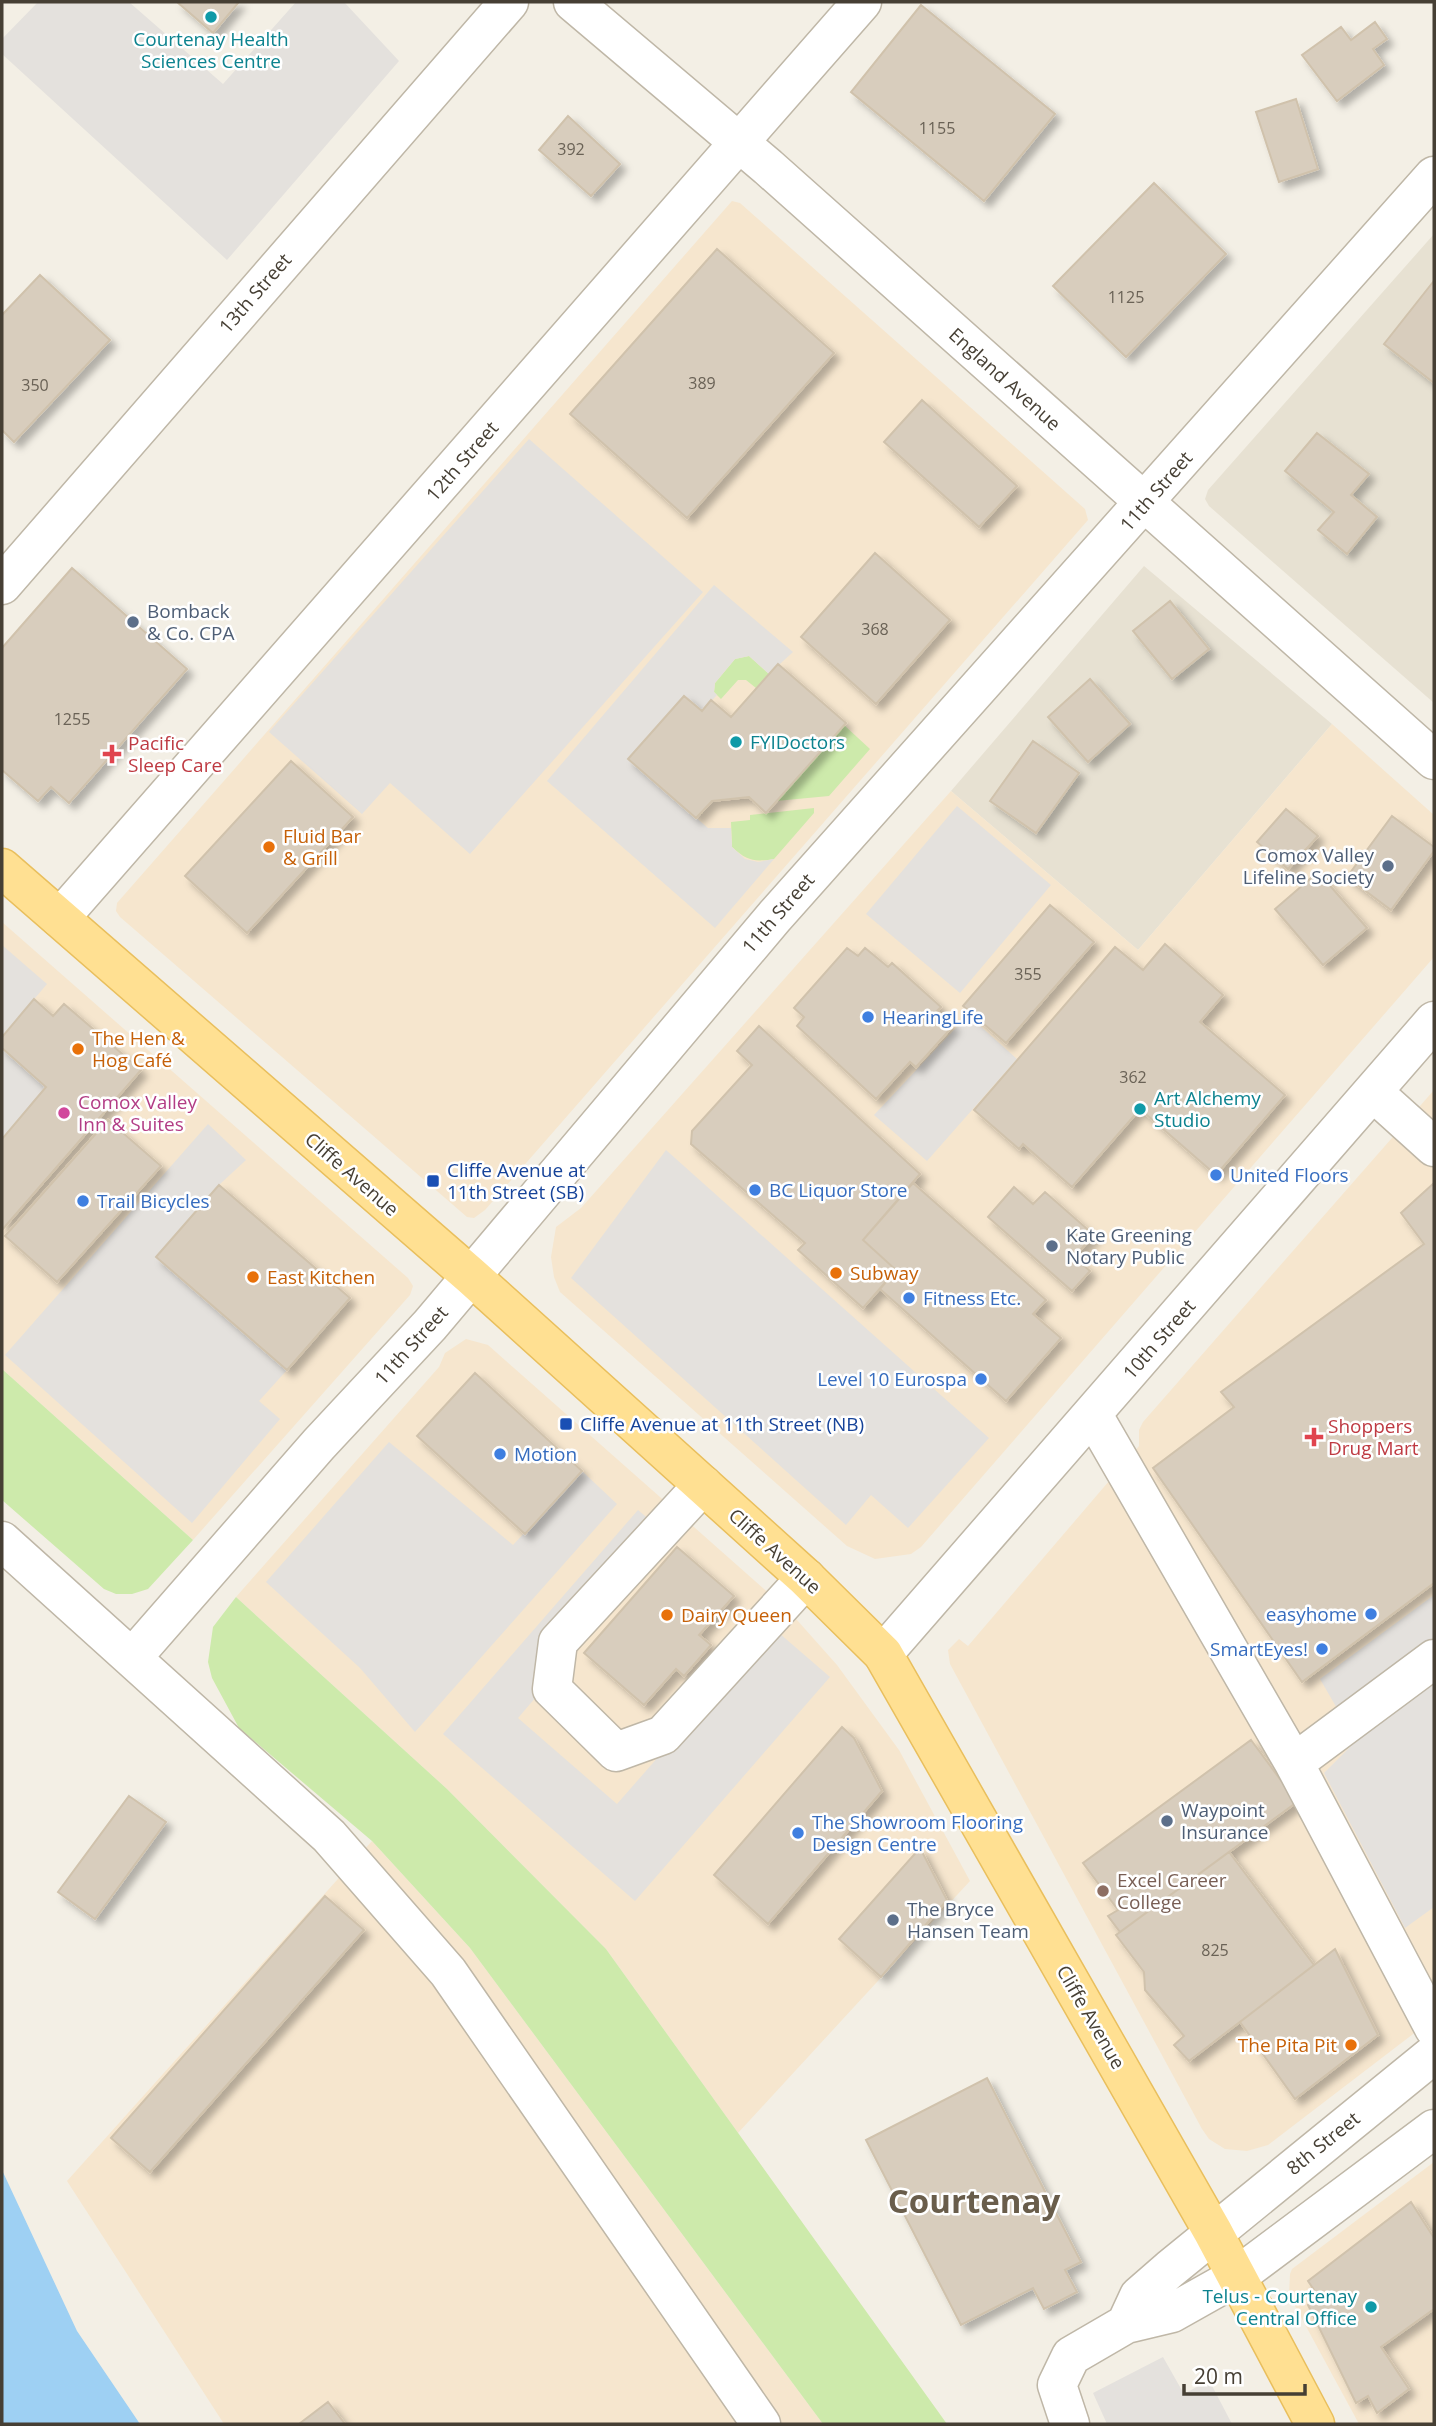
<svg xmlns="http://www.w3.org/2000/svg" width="1436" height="2426" font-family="'Open Sans',sans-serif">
<defs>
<filter id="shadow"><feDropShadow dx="6" dy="6" stdDeviation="3.5" flood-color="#0004"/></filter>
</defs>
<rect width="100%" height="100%" fill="#f3efe5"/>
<!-- residential -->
<path fill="#e7e1d2" d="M1434,234V703L1209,506L1205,499L1208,490Z
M1144,566L1332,724L1138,950L951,791Z"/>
<!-- commercial -->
<path fill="#f6e6ce" d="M732,201L740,203L1085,509L1088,520L485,1210L474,1218L467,1217L120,917L116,911L117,903Z
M1332,724L1434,815V957L921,1547L911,1554L875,1559L847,1546L560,1292L554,1277L551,1257L556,1227L581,1208L951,791L1138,950Z
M2,922L408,1278L413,1286L410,1295L193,1540L2,1369Z
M1434,1090V2018L1268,2145L1247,2151L1225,2149L1209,2139L1202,2129L950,1664L948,1650L959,1639L968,1646L1139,1446V1430L1143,1422Z
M466,1339L488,1345L789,1611L837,1665L899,1750L970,1881L738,2133L606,1949L447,1789L236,1597L439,1367L445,1353Z
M372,1841L470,1948L823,2424H224L67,2181Z
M1434,2162V2424H1359L1289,2295L1290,2274L1292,2269Z"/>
<!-- green -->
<path fill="#cdeaab" d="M749,656L769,674L756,688L746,680H738L721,699L714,692L715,683L735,659Z
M844,725L870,749L829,796L776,801Z
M814,808V813L774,859C755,862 747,861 732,847L731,822L750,820V815Z
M2,1369L193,1540L148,1589L132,1594H116L104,1589L2,1500Z
M236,1597L447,1789L606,1949L947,2424H823L470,1948L372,1841L239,1728L212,1678L208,1662L213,1627Z"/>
<!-- parking -->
<path fill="#e4e1dd" d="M38,2H129L223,84L296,2H344L399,61L227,260L2,54V39Z
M529,439L703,592L470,854L390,783L362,814L269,732Z
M714,585L793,652L769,674L749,656L735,659L715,683L714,692L717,695L702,711L684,696L628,759L708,828H731L732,847L745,859L758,862L774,859L715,928L547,781Z
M957,806L1051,885L960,993L866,914Z
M2,945L47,984L2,1037Z
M968,1015L1017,1059L927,1161L874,1115Z
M2,1048L46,1087L2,1139Z
M208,1124L246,1160L219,1185L156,1257L287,1370L259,1401L280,1419L192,1523L5,1355Z
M666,1150L989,1438L908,1528L871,1495L846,1525L571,1278Z
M389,1442L513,1545L582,1471L617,1504L415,1732L360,1668L266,1582Z
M638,1510L672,1539L518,1718L617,1804L772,1627L830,1677L635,1901L443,1734Z
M1434,1595V1907L1405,1928L1324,1773L1356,1741L1320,1679Z
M1163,2357L1184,2394L1209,2380L1232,2424H1107L1093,2393Z"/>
<!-- water -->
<path fill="#9ed0f3" d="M2,2170L77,2331L140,2424H2Z"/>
<!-- building -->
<path fill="#d8cdbd" stroke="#d0c2ac" stroke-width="2" filter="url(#shadow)" d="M177,2H239L213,33Z
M921,5L1055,114L984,201L851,92Z
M1375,22L1387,39L1373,49L1384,65L1337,101L1302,55L1341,27L1351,40Z
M1296,99L1318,169L1279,182L1256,112Z
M568,116L620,164L591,196L539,150Z
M1154,183L1226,254L1126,357L1053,286Z
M717,249L834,353L687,518L570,414Z
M40,275L110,340L14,442L2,430V315Z
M1433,282L1434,284V383L1384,344Z
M922,400L1017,486L979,527L884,442Z
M1317,433L1369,474L1351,495L1377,517L1347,554L1318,530L1334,512L1285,471Z
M875,553L950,620L876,704L801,637Z
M72,568L187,669L69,803L51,787L38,801L2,770V648Z
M1170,601L1209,649L1172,679L1133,631Z
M778,664L846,723L766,813L749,797L712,801L696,818L628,759L684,696L702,711L711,700L731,717Z
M1090,679L1130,724L1088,762L1048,717Z
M1033,741L1079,773L1036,833L990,801Z
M291,761L353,817L247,933L185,876Z
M1286,809L1318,836L1288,869L1257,842Z
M1392,816L1434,847V851L1391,910L1347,877Z
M1318,872L1367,928L1323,965L1275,909Z
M1050,905L1094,942L1006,1043L963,1006Z
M1165,944L1223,995L1200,1022L1285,1095L1216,1175L1140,1109L1072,1187L1023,1144L1019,1149L974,1110L1115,947L1143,970Z
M847,948L858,956L865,948L888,967L892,963L941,1007L937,1011L953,1026L916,1067L910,1062L876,1099L797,1026L804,1017L794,1008Z
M34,999L53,1016L64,1004L141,1070L2,1230V1139L46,1087L2,1048V1037Z
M759,1026L920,1174L863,1240L896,1270L863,1308L798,1250L805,1243L691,1144L692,1131L752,1065L737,1051Z
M108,1120L161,1166L57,1282L5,1236Z
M913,1183L1046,1300L1033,1314L1061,1338L1006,1401L880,1289L896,1270L863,1240Z
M1434,1183V1583L1302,1682L1153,1468L1234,1407L1221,1392L1424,1244L1401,1213Z
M219,1185L350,1298L287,1370L156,1257Z
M1014,1187L1033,1204L1045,1192L1094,1235L1074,1257L1090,1271L1072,1291L988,1217Z
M475,1373L582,1471L525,1534L417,1436Z
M677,1547L734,1596L699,1635L711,1645L684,1676L676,1669L644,1705L584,1653Z
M842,1727L854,1738L882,1791L768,1924L714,1875Z
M1251,1740L1297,1802L1120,1932L1108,1916L1118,1910L1083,1863Z
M129,1796L166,1822L95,1919L58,1892Z
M920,1848L947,1900L881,1977L839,1939Z
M1229,1852L1314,1965L1189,2061L1174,2045L1184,2036L1145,1990L1144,1972L1116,1935Z
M325,1896L364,1930L150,2172L111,2138Z
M1335,1949L1378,2035L1295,2099L1240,2022Z
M987,2078L1081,2262L1065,2270L1077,2292L1044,2309L1033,2288L961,2325L866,2140Z
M1411,2202L1434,2238V2309L1381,2347L1409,2389L1377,2413L1368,2396L1356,2403L1308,2305L1318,2296L1308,2281Z
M328,2402L345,2424H299Z"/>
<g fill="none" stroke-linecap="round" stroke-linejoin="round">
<defs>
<path id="minor" d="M573,2L768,167L1434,760
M2,585L509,2
M60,918L862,2
M1373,1092L1434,1147
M1093,1415L1294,1763L1434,2028
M703,1485L558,1642L552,1689L616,1752L663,1735L806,1578
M2,1541L329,1836L448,1972L761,2424
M883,1654L1434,1021
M132,1658L319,1444L430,1325L775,916L1434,176
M1294,1763L1434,1659
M1126,2324L1139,2296L1170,2269L1434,2054
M1070,2424L1057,2385L1071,2356L1126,2324L1172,2313L1236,2277L1434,2129"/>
<path id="major" d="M2,868L471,1276L806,1578L883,1654L1213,2232L1315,2424"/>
</defs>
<!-- minor casing -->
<use href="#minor" stroke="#bfb7a7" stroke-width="41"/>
<!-- major casing -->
<use href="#major" stroke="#e9bf5d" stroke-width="41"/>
<!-- minor -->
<use href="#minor" stroke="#fff" stroke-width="38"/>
<!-- major -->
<use href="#major" stroke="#ffe092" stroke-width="38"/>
</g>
<!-- markers -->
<g fill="#0f9aa8" stroke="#fff" stroke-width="2.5">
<circle cx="211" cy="17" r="7"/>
<circle cx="736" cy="742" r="7"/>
<circle cx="1140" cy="1109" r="7"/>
<circle cx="1371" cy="2307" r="7"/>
</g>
<g fill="#5c6f8a" stroke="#fff" stroke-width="2.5">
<circle cx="133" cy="622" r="7"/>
<circle cx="1388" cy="866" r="7"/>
<circle cx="1052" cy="1246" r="7"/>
<circle cx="1167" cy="1821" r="7"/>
<circle cx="893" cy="1920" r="7"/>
</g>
<g fill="#e0444e" stroke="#fff" stroke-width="2.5">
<path d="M108.5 743.5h7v7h7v7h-7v7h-7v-7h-7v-7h7z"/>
<path d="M1310.5 1426.5h7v7h7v7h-7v7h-7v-7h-7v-7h7z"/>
</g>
<g fill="#e8710a" stroke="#fff" stroke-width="2.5">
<circle cx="269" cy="847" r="7"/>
<circle cx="78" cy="1049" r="7"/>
<circle cx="836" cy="1273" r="7"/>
<circle cx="253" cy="1277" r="7"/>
<circle cx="667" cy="1615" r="7"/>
<circle cx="1351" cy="2045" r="7"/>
</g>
<g fill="#3f7fe0" stroke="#fff" stroke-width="2.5">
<circle cx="868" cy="1017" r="7"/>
<circle cx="1216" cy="1175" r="7"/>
<circle cx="755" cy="1190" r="7"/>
<circle cx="83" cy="1201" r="7"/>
<circle cx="909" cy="1298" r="7"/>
<circle cx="981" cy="1379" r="7"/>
<circle cx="500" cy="1454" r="7"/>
<circle cx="1371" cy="1614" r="7"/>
<circle cx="1322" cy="1649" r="7"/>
<circle cx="798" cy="1833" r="7"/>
</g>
<circle fill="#d1479c" stroke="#fff" stroke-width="2.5" cx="64" cy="1113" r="7"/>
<g fill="#1a4fb4" stroke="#fff" stroke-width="2.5">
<rect x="426" y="1174" width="14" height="14" rx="3.5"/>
<rect x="559" y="1417" width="14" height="14" rx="3.5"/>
</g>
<circle fill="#8d6e63" stroke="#fff" stroke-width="2.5" cx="1103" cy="1891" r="7"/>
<g text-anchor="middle" stroke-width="5" stroke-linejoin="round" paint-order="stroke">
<!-- number labels -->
<g font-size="16" fill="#6a6256">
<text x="937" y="134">1155</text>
<text x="571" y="155">392</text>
<text x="1126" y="303">1125</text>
<text x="702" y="389">389</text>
<text x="35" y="391">350</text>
<text x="875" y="635">368</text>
<text x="72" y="725">1255</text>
<text x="1028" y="980">355</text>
<text x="1133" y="1083">362</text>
<text x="1215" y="1956">825</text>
</g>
<!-- culture labels -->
<g font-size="19" fill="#0d838f" stroke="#fff" text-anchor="start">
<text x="211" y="46" text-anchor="middle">Courtenay Health<tspan x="211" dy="22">Sciences Centre</tspan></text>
<text x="750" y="749">FYIDoctors</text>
<text x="1154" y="1105">Art Alchemy<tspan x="1154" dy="22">Studio</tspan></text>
<text x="1357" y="2303" text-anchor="end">Telus - Courtenay<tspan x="1357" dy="22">Central Office</tspan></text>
</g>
<!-- street labels -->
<g font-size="19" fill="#463f34" stroke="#fff">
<text transform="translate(255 293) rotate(-49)" y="7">13th Street</text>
<text transform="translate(1005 379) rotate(42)" y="7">England Avenue</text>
<text transform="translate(462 461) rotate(-49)" y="7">12th Street</text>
<text transform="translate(1156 491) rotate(-49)" y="7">11th Street</text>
<text transform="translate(778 913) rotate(-49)" y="7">11th Street</text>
<text transform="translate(352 1174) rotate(41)" y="7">Cliffe Avenue</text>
<text transform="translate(1159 1339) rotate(-49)" y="7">10th Street</text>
<text transform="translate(411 1345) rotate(-48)" y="7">11th Street</text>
<text transform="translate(775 1551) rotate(42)" y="7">Cliffe Avenue</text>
<text transform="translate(1091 2017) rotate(60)" y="7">Cliffe Avenue</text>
<text transform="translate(1323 2143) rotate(-39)" y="7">8th Street</text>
</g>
<!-- service labels -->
<g font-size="19" fill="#4e5e75" stroke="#fff" text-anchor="start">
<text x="147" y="618">Bomback<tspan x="147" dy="22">&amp; Co. CPA</tspan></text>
<text x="1374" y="862" text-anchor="end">Comox Valley<tspan x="1374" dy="22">Lifeline Society</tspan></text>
<text x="1066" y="1242">Kate Greening<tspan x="1066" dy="22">Notary Public</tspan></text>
<text x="1181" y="1817">Waypoint<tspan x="1181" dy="22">Insurance</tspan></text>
<text x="907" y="1916">The Bryce<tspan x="907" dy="22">Hansen Team</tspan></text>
</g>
<!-- health labels -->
<g font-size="19" fill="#be3a42" stroke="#fff" text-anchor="start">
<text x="128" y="750">Pacific<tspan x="128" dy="22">Sleep Care</tspan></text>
<text x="1328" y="1433">Shoppers<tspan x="1328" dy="22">Drug Mart</tspan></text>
</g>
<!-- food labels -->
<g font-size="19" fill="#c56008" stroke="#fff" text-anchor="start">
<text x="283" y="843">Fluid Bar<tspan x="283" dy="22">&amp; Grill</tspan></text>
<text x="92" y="1045">The Hen &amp;<tspan x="92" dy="22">Hog Café</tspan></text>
<text x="850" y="1280">Subway</text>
<text x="267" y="1284">East Kitchen</text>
<text x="681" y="1622">Dairy Queen</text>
<text x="1337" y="2052" text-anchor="end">The Pita Pit</text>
</g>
<!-- shop labels -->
<g font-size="19" fill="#366cbe" stroke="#fff" text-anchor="start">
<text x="882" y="1024">HearingLife</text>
<text x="1230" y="1182">United Floors</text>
<text x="769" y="1197">BC Liquor Store</text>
<text x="97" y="1208">Trail Bicycles</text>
<text x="923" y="1305">Fitness Etc.</text>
<text x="967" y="1386" text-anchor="end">Level 10 Eurospa</text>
<text x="514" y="1461">Motion</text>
<text x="1357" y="1621" text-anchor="end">easyhome</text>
<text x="1308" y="1656" text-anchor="end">SmartEyes!</text>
<text x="812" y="1829">The Showroom Flooring<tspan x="812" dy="22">Design Centre</tspan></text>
</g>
<!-- hotel labels -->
<g font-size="19" fill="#b23c85" stroke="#fff" text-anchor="start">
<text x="78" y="1109">Comox Valley<tspan x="78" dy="22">Inn &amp; Suites</tspan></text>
</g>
<!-- transit labels -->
<g font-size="19" fill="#164399" stroke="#fff" text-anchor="start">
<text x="447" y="1177">Cliffe Avenue at<tspan x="447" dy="22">11th Street (SB)</tspan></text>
<text x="580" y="1431">Cliffe Avenue at 11th Street (NB)</text>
</g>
<!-- education labels -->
<g font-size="19" fill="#785e54" stroke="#fff" text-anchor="start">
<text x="1117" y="1887">Excel Career<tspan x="1117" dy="22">College</tspan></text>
</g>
<!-- town labels -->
<g font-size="33" font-weight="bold" fill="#695d4b" stroke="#fff">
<text x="974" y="2213">Courtenay</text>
</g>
</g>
<!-- border -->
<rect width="1436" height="2426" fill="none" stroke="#463f34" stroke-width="7"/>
<!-- scale -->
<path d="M1184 2384v10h121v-10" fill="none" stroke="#463f34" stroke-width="3.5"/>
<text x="1194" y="2384" font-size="21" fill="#463f34" stroke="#ffffff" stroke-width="5" paint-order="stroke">20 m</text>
</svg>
